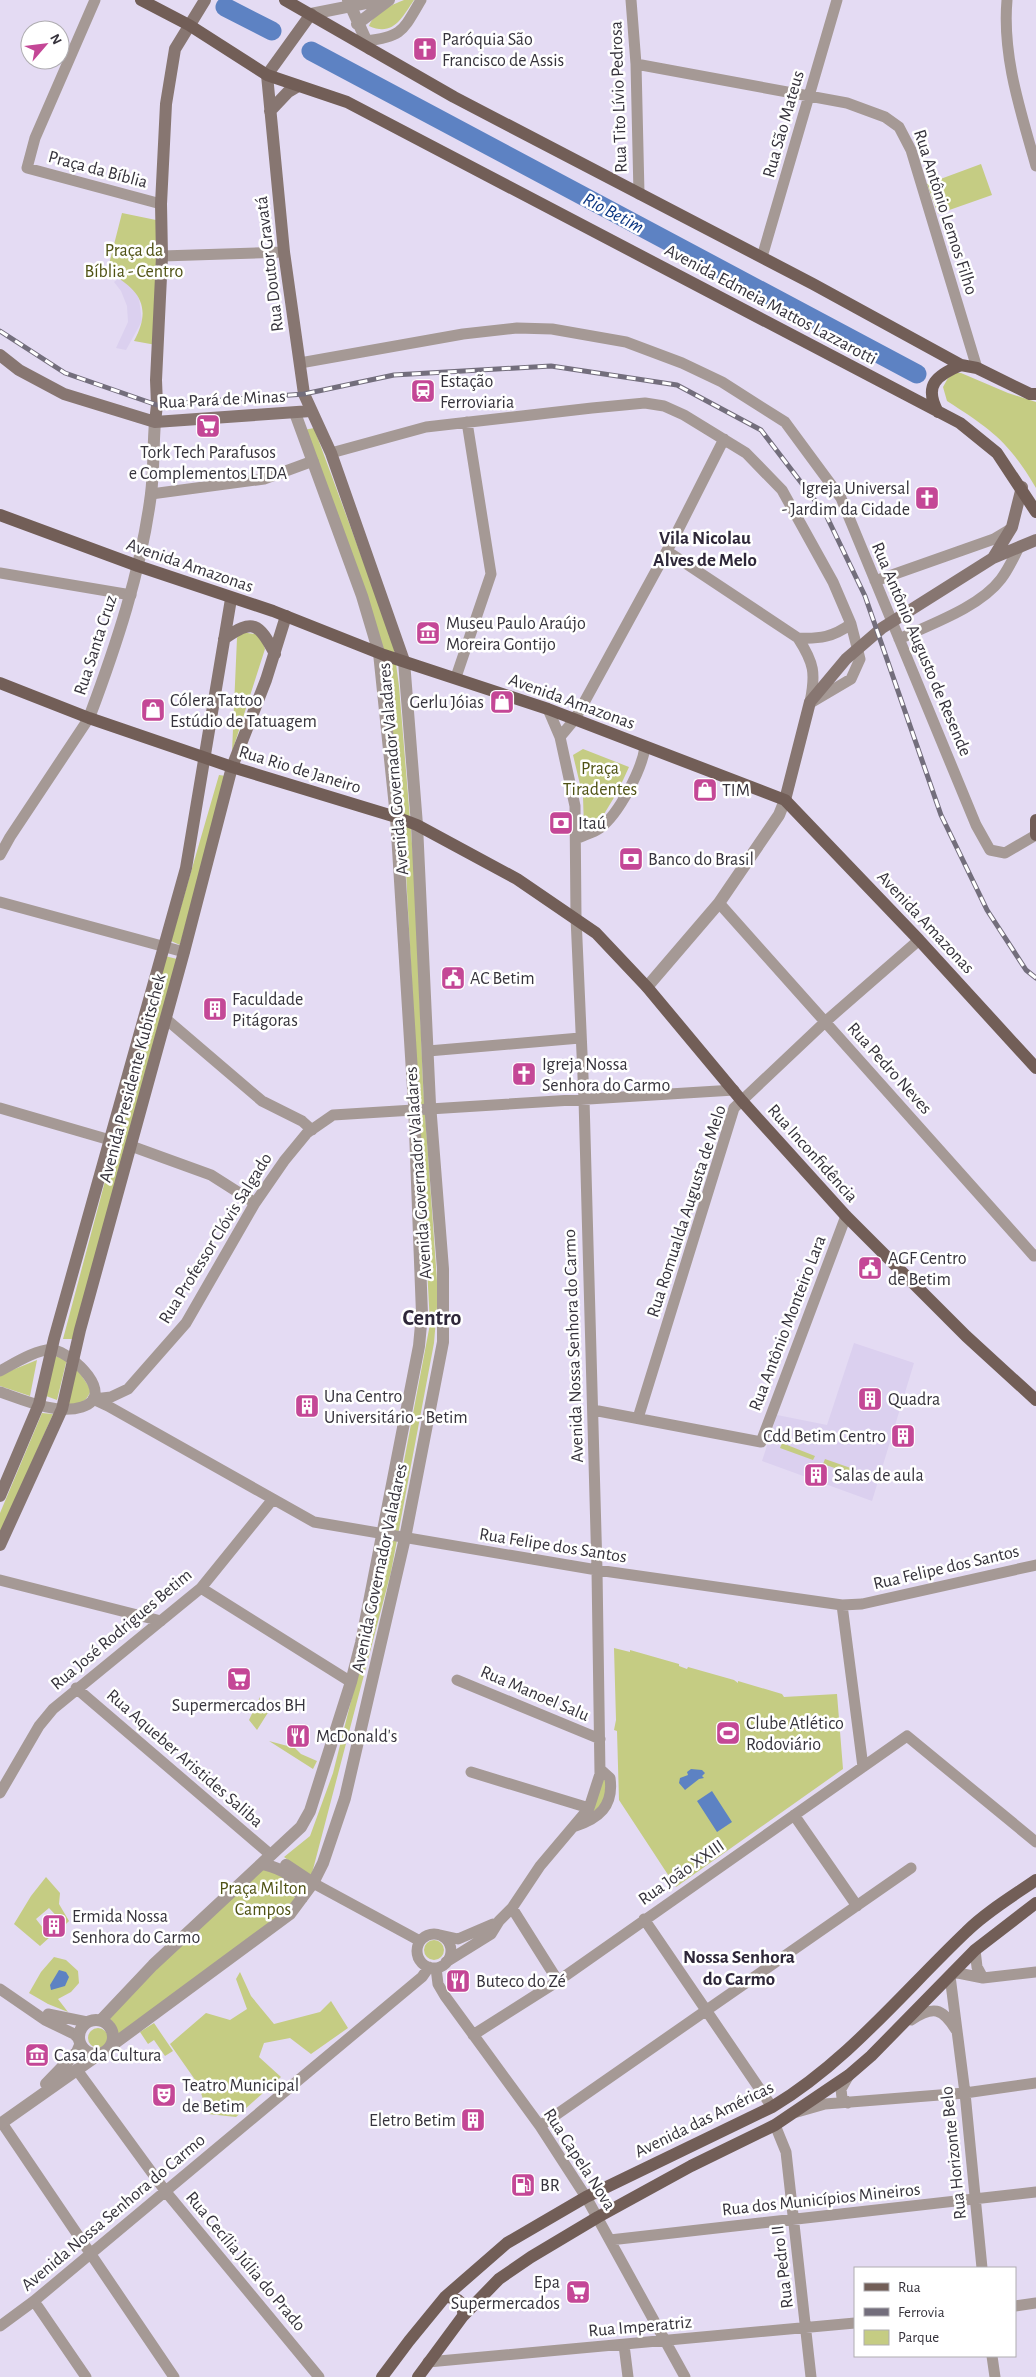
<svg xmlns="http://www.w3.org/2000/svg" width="1036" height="2377" font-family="'Alegreya Sans',sans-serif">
<rect width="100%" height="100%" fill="#e4dbf3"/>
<!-- built -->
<path fill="#dbd0ef" d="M122,276L132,284L139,299L142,321L126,350L116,348L128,322L127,306L121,291L114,282Z
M854,1343L914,1363L872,1501L762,1461L777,1415L827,1425Z"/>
<!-- green -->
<path fill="#c5cc83" d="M404,0H414C402,18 393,37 369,26C374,13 391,5 404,0Z
M981,164L992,195L938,214L927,184Z
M122,213L156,220V345L134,341C153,307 139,288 107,272Z
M956,373H961L1008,393L1036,402V488C1008,441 992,430 947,401L943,387L948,378Z
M314,428L393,642L399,686L415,880L423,1084L438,1295L434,1343L391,1572L311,1877L284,1857L310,1836L333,1773L382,1577L430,1324L402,797L379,638L304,430Z
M241,632L260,635L265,649L232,752L237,638Z
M583,749L629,767L618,791L598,824L584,828L583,797L573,755Z
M219,775L226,776L180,945L171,941Z
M165,956L177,959L73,1339H63Z
M54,1356L67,1359L57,1400L46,1396Z
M37,1360L30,1396L0,1386V1375Z
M76,1367L91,1390C86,1403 79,1405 66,1404Z
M42,1413L53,1414L0,1535V1513Z
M782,1443L815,1456L813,1460L780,1448Z
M825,1459L862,1472L861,1477L823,1464Z
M614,1648L630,1652V1650L679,1664V1666L687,1669L688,1667L734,1680L738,1683V1681L782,1694L784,1697L837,1694L843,1769L676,1887L619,1800L617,1731L614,1730L616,1720Z
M260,1697L274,1703L257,1730L249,1720Z
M269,1741L295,1748L301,1754L317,1761L313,1769Z
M604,1778L609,1790L600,1810L588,1817Z
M257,1869H280L296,1889L293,1908L118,2038C117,2029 115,2022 107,2017Z
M46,1877L60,1893L59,1904L69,1921L65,1925L49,1908L36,1919L50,1937L40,1946L14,1924L31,1896Z
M424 1950a10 10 0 1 1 20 0a10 10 0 1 1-20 0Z
M54,1957L66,1960L78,1971L79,1983L71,1992L58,1999L68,2012L48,2004L29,1993L41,1972Z
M240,1972L251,1996L274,2024L320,2012L331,2001L348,2028L311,2054L290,2038L264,2043L259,2057L281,2077L236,2117L208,2114L198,2084L170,2044L206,2013L230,2020L247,2009L236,1979Z
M154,2023L173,2051L165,2056L154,2040L148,2044L140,2032Z
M88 2038a10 10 0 1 1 20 0a10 10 0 1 1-20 0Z"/>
<!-- water -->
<path fill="#5d82c3" d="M691,1769L702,1770L705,1773L702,1776L704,1778L699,1779L685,1790L679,1783L680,1778L688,1775L687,1772Z
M712,1791L732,1822L717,1832L697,1801Z
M59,1970L66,1972L69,1977L65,1986L51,1990L50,1985Z"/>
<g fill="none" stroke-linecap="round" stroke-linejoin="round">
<!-- river -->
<path stroke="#5d82c3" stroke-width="19" d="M225,7L272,31
M311,51L917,374"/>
<!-- minor -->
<path stroke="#a59995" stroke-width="11" d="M95,0L35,138L27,168L161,204
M631,0L636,64L639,194
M1007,0C1002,57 1021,112 1036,166
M366,41C403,37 403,30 421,0
M636,64L847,103L885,117L899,127L911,150L977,368
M162,256L284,252
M762,257L837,0
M300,363L463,334L517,328L552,329L626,342L682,363L722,382L785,422L841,498L976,825L990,850L1005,853L1036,835
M331,453L426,427L592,408L645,403L664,406L684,415L746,453L782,490L833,582L851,624L860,659L851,679L812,702
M151,494L264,479L313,461
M667,551L798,638C814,663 816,673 810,702
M0,573L131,595
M875,581L994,539L1009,530
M798,638C820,639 833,637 851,624
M899,639C931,624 980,607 1001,579C1008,570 1013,559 1018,549
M456,677L491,574L467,422
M560,737L575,719L675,536L724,439
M576,839C584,835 593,833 600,828C619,814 642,769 645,747
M0,855L10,837L89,718
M0,902L184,952
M719,903L1034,1256L1036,1255
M166,1019L262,1101L302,1121L312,1130
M428,1051L580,1038
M0,1108L110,1140
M131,1146L211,1175L255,1203
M0,1371C13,1364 38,1348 53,1350C73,1353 117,1396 82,1407C57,1415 23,1400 0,1392
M93,1399L108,1406L314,1522L597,1570L842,1605L862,1604L1036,1565
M94,1399L111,1397L128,1389L186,1323L255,1203L284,1161L307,1133L333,1115L734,1090
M593,1410L761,1442L846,1216
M638,1418L734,1108L825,1022L919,940
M0,1580L161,1621
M201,1588L351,1682
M842,1605L863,1767
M457,1680L600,1739
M76,1688L271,1855
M471,1772L589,1808
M0,1793L39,1726L53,1709L201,1588L273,1499
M794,1815L857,1906
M573,1827C599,1819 614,1806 610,1778L600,1769
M313,1883L420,1941
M512,1908L558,1981
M644,1919L772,2107
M417 1951a17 17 0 1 1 34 0a17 17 0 1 1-34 0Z
M440,1935L458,1939L493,1924
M975,1950L977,1967L983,1978
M446,1962L491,1934L499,1921L512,1908L540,1866L589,1808L600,1774L597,1570L584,1099L576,917L575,806L560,737L548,709
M436,1968L438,1984L445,1996L540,2126L586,2197L685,2377
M953,1972L983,1978L1036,1972
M950,1976L965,2093L982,2268
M0,1989L45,2020L74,2034L79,2039
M48,2014L87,2022
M911,2020C933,2006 942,2007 956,2030
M473,2035L558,1981L907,1736L1036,1842
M77,2070L166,2192L319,2377
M848,2103L842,2098L841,2089L849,2075
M797,2112L825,2104L965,2093L1036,2083
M2,2123L174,2377
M775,2125L786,2152L811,2377
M540,2126L911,1868
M610,2240L1036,2192
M34,2301L86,2377
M1015,2306L1036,2303
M0,2326L34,2301L422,1977L429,1967
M624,2345L628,2377
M992,2356L995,2377
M428,2362L855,2323"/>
<!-- tertiary -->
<path stroke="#a59995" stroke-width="12" d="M348,0L370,49
M311,14L381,0
M357,24L389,0
M89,718C116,646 141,572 151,494C154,470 153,446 155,422
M647,987L719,903L779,815L785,800
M263,1864C289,1871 290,1874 302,1898
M286,1865L313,1883
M79 2037a17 17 0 1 1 34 0a17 17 0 1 1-34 0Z
M101,2020L153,1965L301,1827L310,1811L351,1682L361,1643L419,1346L422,1314L414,1104L396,817L379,653L362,596L295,413
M111,2046L290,1914L313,1883L323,1863L345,1798L405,1538L443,1342V1269L430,1104L417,825L404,661
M46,2084L77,2052L80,2045
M0,2124L98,2055"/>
<!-- secondary -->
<path stroke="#877671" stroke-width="12" d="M311,14L267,75L284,252L304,394L331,453L404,661
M270,111L288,92L298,86
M0,355L19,370L64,394L155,422L311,411
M155,422L157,405L156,380L162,256L161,204L166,104L175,49L205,0
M993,558L1012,527L1022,487
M224,639C253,618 259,623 275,654
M785,800L810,702L846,659L882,628L993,558L1036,540
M0,1496L39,1404L54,1339L186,868L231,599
M0,1545L62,1409L80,1330L184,952L232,767L266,680L286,616"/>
<!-- primary -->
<path stroke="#725e57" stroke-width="12" d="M141,0L189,25L267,75L347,102L960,423L997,453L1036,512
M285,0L454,97L813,284L961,365L977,368L1030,394H1036
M938,412C923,385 937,375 961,365
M0,515L138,566L273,611L384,655L548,709L785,800L919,940L1036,1068
M0,683L89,718L232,767L396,817L417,825L517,879L596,933L647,987L742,1101L846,1216L966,1336L1036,1400
M1036,820V835
M445,2297C459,2297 464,2303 463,2316
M382,2377L409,2341L445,2297L507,2243L586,2197L772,2107C847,2062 903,1992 966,1932C986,1912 1013,1896 1036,1880
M418,2377L463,2316L499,2279L531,2257L598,2217L691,2166L775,2125L849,2075L871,2056L975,1950L1036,1903"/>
<defs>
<path id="rail" d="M0,331L65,373L157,405L304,394L394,375L551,366L677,385L761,430L826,515L865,596L941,815L987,910L1026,970L1036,978"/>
</defs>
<!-- rail casing -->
<use href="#rail" stroke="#736e7c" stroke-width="5"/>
<!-- rail -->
<use href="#rail" stroke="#fff" stroke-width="3" stroke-dasharray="9" stroke-linecap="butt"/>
</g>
<!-- icons -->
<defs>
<symbol id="church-square" viewBox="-11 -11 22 22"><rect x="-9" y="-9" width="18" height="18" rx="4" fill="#c44796" stroke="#fff"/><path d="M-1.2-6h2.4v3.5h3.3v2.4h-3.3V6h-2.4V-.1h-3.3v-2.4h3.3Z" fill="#fff"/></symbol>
<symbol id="station-square" viewBox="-11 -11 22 22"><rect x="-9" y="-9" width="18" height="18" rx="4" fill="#c44796" stroke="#fff"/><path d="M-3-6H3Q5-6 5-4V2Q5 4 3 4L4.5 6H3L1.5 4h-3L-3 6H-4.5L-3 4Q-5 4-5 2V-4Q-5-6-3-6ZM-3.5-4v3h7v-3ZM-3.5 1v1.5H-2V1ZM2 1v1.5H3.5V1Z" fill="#fff"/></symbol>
<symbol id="supermarket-square" viewBox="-11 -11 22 22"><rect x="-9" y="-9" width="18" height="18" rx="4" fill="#c44796" stroke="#fff"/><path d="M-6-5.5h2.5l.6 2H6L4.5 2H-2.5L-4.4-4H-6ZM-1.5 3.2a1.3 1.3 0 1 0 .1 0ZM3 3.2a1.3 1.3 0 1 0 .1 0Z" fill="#fff"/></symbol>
<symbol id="museum-square" viewBox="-11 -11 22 22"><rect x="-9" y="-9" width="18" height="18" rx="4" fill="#c44796" stroke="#fff"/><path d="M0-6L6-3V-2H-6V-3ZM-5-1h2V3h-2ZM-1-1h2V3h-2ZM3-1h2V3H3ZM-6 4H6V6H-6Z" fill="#fff"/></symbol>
<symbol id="shop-square" viewBox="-11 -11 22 22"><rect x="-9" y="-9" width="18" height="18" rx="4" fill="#c44796" stroke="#fff"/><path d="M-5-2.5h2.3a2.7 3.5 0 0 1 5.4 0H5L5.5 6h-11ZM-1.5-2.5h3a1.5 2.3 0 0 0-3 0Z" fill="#fff"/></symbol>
<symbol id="bank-square" viewBox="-11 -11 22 22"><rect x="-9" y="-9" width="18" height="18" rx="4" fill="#c44796" stroke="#fff"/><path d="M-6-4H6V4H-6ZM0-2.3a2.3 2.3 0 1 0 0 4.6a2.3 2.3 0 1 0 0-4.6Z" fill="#fff"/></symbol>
<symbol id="civic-square" viewBox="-11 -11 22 22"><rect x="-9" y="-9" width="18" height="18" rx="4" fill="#c44796" stroke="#fff"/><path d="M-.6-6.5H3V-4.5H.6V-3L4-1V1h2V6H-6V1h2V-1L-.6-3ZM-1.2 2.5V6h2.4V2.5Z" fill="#fff"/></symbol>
<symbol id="building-square" viewBox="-11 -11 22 22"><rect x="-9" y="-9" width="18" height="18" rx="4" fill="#c44796" stroke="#fff"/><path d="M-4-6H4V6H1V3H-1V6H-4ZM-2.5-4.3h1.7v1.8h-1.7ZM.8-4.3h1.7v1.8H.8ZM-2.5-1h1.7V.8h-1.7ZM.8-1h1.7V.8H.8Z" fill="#fff"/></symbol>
<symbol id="stadium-square" viewBox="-11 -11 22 22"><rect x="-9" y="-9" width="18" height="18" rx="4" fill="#c44796" stroke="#fff"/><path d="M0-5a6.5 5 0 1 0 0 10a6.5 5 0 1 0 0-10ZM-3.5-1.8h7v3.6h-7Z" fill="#fff"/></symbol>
<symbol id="restaurant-square" viewBox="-11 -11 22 22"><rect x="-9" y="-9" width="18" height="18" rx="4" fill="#c44796" stroke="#fff"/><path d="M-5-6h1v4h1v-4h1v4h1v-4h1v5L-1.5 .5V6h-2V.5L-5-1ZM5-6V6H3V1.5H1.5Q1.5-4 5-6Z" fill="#fff"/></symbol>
<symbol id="theatre-square" viewBox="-11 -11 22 22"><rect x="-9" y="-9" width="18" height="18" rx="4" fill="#c44796" stroke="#fff"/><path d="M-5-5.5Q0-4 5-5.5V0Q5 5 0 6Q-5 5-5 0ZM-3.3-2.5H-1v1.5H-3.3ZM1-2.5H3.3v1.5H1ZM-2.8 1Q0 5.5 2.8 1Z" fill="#fff"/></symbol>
<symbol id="fuel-square" viewBox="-11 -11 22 22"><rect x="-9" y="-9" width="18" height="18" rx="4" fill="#c44796" stroke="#fff"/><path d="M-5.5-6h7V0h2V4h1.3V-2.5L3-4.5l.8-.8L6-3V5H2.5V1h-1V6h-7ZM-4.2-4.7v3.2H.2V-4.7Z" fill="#fff"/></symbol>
</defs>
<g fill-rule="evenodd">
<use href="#church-square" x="411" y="35" width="28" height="28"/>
<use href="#station-square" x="409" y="377" width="28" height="28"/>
<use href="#supermarket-square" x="194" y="412" width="28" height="28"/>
<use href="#church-square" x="913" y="484" width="28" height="28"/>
<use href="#museum-square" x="414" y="619" width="28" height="28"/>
<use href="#shop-square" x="488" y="688" width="28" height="28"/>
<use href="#shop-square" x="139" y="696" width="28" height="28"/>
<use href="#shop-square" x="691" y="776" width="28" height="28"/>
<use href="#bank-square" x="547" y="809" width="28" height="28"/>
<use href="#bank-square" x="617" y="845" width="28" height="28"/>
<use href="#civic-square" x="439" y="964" width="28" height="28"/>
<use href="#building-square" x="201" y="995" width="28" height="28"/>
<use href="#church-square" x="510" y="1060" width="28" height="28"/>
<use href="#civic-square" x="856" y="1254" width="28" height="28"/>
<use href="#building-square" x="856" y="1385" width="28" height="28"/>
<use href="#building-square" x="293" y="1392" width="28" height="28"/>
<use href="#building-square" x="889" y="1422" width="28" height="28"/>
<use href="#building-square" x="802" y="1461" width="28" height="28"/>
<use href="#supermarket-square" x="225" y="1665" width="28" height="28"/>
<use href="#stadium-square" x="714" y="1719" width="28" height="28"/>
<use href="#restaurant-square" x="284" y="1722" width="28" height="28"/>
<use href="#building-square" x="40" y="1912" width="28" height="28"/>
<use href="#restaurant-square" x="444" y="1967" width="28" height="28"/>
<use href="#museum-square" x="23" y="2041" width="28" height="28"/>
<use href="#theatre-square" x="150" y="2081" width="28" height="28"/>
<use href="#building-square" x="459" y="2106" width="28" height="28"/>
<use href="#fuel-square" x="509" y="2171" width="28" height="28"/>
<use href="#supermarket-square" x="564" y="2278" width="28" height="28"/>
</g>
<g text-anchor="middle" stroke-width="5" stroke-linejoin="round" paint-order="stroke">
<!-- poi labels -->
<g font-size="18" fill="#36333c" stroke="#fff" text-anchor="start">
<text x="442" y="45">Paróquia São<tspan x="442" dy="21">Francisco de Assis</tspan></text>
<text x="440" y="387">Estação<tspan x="440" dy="21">Ferroviaria</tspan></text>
<text x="208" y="458" text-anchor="middle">Tork Tech Parafusos<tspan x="208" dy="21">e Complementos LTDA</tspan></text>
<text x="910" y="494" text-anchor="end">Igreja Universal<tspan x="910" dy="21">- Jardim da Cidade</tspan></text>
<text x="446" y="629">Museu Paulo Araújo<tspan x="446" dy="21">Moreira Gontijo</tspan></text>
<text x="170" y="706">Cólera Tattoo<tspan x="170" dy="21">Estúdio de Tatuagem</tspan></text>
<text x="484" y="708" text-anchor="end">Gerlu Jóias</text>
<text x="722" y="796">TIM</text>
<text x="578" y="829">Itaú</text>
<text x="648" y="865">Banco do Brasil</text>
<text x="470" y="984">AC Betim</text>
<text x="232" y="1005">Faculdade<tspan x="232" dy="21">Pitágoras</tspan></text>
<text x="542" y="1070">Igreja Nossa<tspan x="542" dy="21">Senhora do Carmo</tspan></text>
<text x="888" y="1264">AGF Centro<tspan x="888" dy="21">de Betim</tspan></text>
<text x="324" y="1402">Una Centro<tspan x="324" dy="21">Universitário - Betim</tspan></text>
<text x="888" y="1405">Quadra</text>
<text x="886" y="1442" text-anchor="end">Cdd Betim Centro</text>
<text x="834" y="1481">Salas de aula</text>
<text x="239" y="1711" text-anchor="middle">Supermercados BH</text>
<text x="746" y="1729">Clube Atlético<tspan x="746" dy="21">Rodoviário</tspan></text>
<text x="316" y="1742">McDonald's</text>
<text x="72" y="1922">Ermida Nossa<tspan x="72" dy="21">Senhora do Carmo</tspan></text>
<text x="476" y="1987">Buteco do Zé</text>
<text x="54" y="2061">Casa da Cultura</text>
<text x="182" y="2091">Teatro Municipal<tspan x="182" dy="21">de Betim</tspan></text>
<text x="456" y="2126" text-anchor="end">Eletro Betim</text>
<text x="540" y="2191">BR</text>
<text x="560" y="2288" text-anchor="end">Epa<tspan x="560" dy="21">Supermercados</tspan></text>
</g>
<!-- street labels -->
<g font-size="18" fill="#36333c" stroke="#fff">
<text transform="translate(618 97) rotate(-92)" y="6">Rua Tito Lívio Pedrosa</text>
<text transform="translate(783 124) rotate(-74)" y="6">Rua São Mateus</text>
<text transform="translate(98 169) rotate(15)" y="6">Praça da Bíblia</text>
<text transform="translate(946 212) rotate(72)" y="6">Rua Antônio Lemos Filho</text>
<text transform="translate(269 264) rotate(-97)" y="6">Rua Doutor Gravatá</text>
<text transform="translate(771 304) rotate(28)" y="6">Avenida Edmeia Mattos Lazzarotti</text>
<text transform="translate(222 399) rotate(-3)" y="6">Rua Pará de Minas</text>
<text transform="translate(190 565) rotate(19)" y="6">Avenida Amazonas</text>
<text transform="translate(95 645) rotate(-72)" y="6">Rua Santa Cruz</text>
<text transform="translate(922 649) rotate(67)" y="6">Rua Antônio Augusto de Resende</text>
<text transform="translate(572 701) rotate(20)" y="6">Avenida Amazonas</text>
<text transform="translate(300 769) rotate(17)" y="6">Rua Rio de Janeiro</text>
<text transform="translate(393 769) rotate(-95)" y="6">Avenida Governador Valadares</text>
<text transform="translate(926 922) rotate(47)" y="6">Avenida Amazonas</text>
<text transform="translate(890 1068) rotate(48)" y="6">Rua Pedro Neves</text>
<text transform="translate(132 1078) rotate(-75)" y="6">Avenida Presidente Kubitschek</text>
<text transform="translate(813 1153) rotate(48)" y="6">Rua Inconfidência</text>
<text transform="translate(418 1173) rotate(-94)" y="6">Avenida Governador Valadares</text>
<text transform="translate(686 1211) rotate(-72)" y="6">Rua Romualda Augusta de Melo</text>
<text transform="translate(215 1238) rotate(-58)" y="6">Rua Professor Clóvis Salgado</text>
<text transform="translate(787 1323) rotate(-69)" y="6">Rua Antônio Monteiro Lara</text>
<text transform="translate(573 1346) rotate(-92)" y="6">Avenida Nossa Senhora do Carmo</text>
<text transform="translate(553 1545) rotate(9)" y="6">Rua Felipe dos Santos</text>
<text transform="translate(946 1567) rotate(-13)" y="6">Rua Felipe dos Santos</text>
<text transform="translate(379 1568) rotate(-78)" y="6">Avenida Governador Valadares</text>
<text transform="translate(121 1629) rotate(-40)" y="6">Rua José Rodrigues Betim</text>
<text transform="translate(535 1693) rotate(23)" y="6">Rua Manoel Salu</text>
<text transform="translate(185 1758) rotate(41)" y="6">Rua Aqueber Aristides Saliba</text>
<text transform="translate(681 1872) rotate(-35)" y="6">Rua João XXIII</text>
<text transform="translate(704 2119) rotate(-26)" y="6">Avenida das Américas</text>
<text transform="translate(953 2153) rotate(-96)" y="6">Rua Horizonte Belo</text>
<text transform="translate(580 2159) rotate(57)" y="6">Rua Capela Nova</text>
<text transform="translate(821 2199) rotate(-6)" y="6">Rua dos Municípios Mineiros</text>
<text transform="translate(113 2212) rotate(-40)" y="6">Avenida Nossa Senhora do Carmo</text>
<text transform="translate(246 2261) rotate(50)" y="6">Rua Cecília Júlia do Prado</text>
<text transform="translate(782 2267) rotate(-97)" y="6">Rua Pedro II</text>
<text transform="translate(640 2326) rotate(-5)" y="6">Rua Imperatriz</text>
</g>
<!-- park labels -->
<g font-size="18" fill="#4f5214" stroke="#fff">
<text x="134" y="256">Praça da<tspan x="134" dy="21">Bíblia - Centro</tspan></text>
<text x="600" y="774">Praça<tspan x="600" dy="21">Tiradentes</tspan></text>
<text x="263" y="1894">Praça Milton<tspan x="263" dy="21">Campos</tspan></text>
</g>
<!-- water labels -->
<g font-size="19" font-style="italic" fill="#0a3682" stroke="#fff">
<text transform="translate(614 212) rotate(28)" y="7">Rio Betim</text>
</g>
<!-- neighbourhood labels -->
<g font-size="19" font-weight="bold" fill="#2e2739" stroke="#fff">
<text x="705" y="544">Vila Nicolau<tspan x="705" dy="22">Alves de Melo</tspan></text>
<text x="739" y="1963">Nossa Senhora<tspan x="739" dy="22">do Carmo</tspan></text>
</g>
<!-- district labels -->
<g font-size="22" font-weight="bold" fill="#2e2739" stroke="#fff">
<text x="432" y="1325">Centro</text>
</g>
</g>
<!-- legend -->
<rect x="854" y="2267" width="162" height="90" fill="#ffffff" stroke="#afadb1"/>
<rect x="864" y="2283" width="25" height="8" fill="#725e57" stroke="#afadb1"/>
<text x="898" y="2292" font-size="15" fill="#36333c">Rua</text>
<rect x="864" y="2308" width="25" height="8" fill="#736e7c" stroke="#afadb1"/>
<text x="898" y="2317" font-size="15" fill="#36333c">Ferrovia</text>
<rect x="864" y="2330" width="25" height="15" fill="#c5cc83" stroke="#afadb1"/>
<text x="898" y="2342" font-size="15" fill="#36333c">Parque</text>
<!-- north arrow -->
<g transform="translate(45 45) rotate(62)"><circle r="24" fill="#ffffff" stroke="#afadb1"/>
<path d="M0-4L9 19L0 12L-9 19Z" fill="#c44796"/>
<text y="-8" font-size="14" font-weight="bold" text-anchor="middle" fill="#36333c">N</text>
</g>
</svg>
